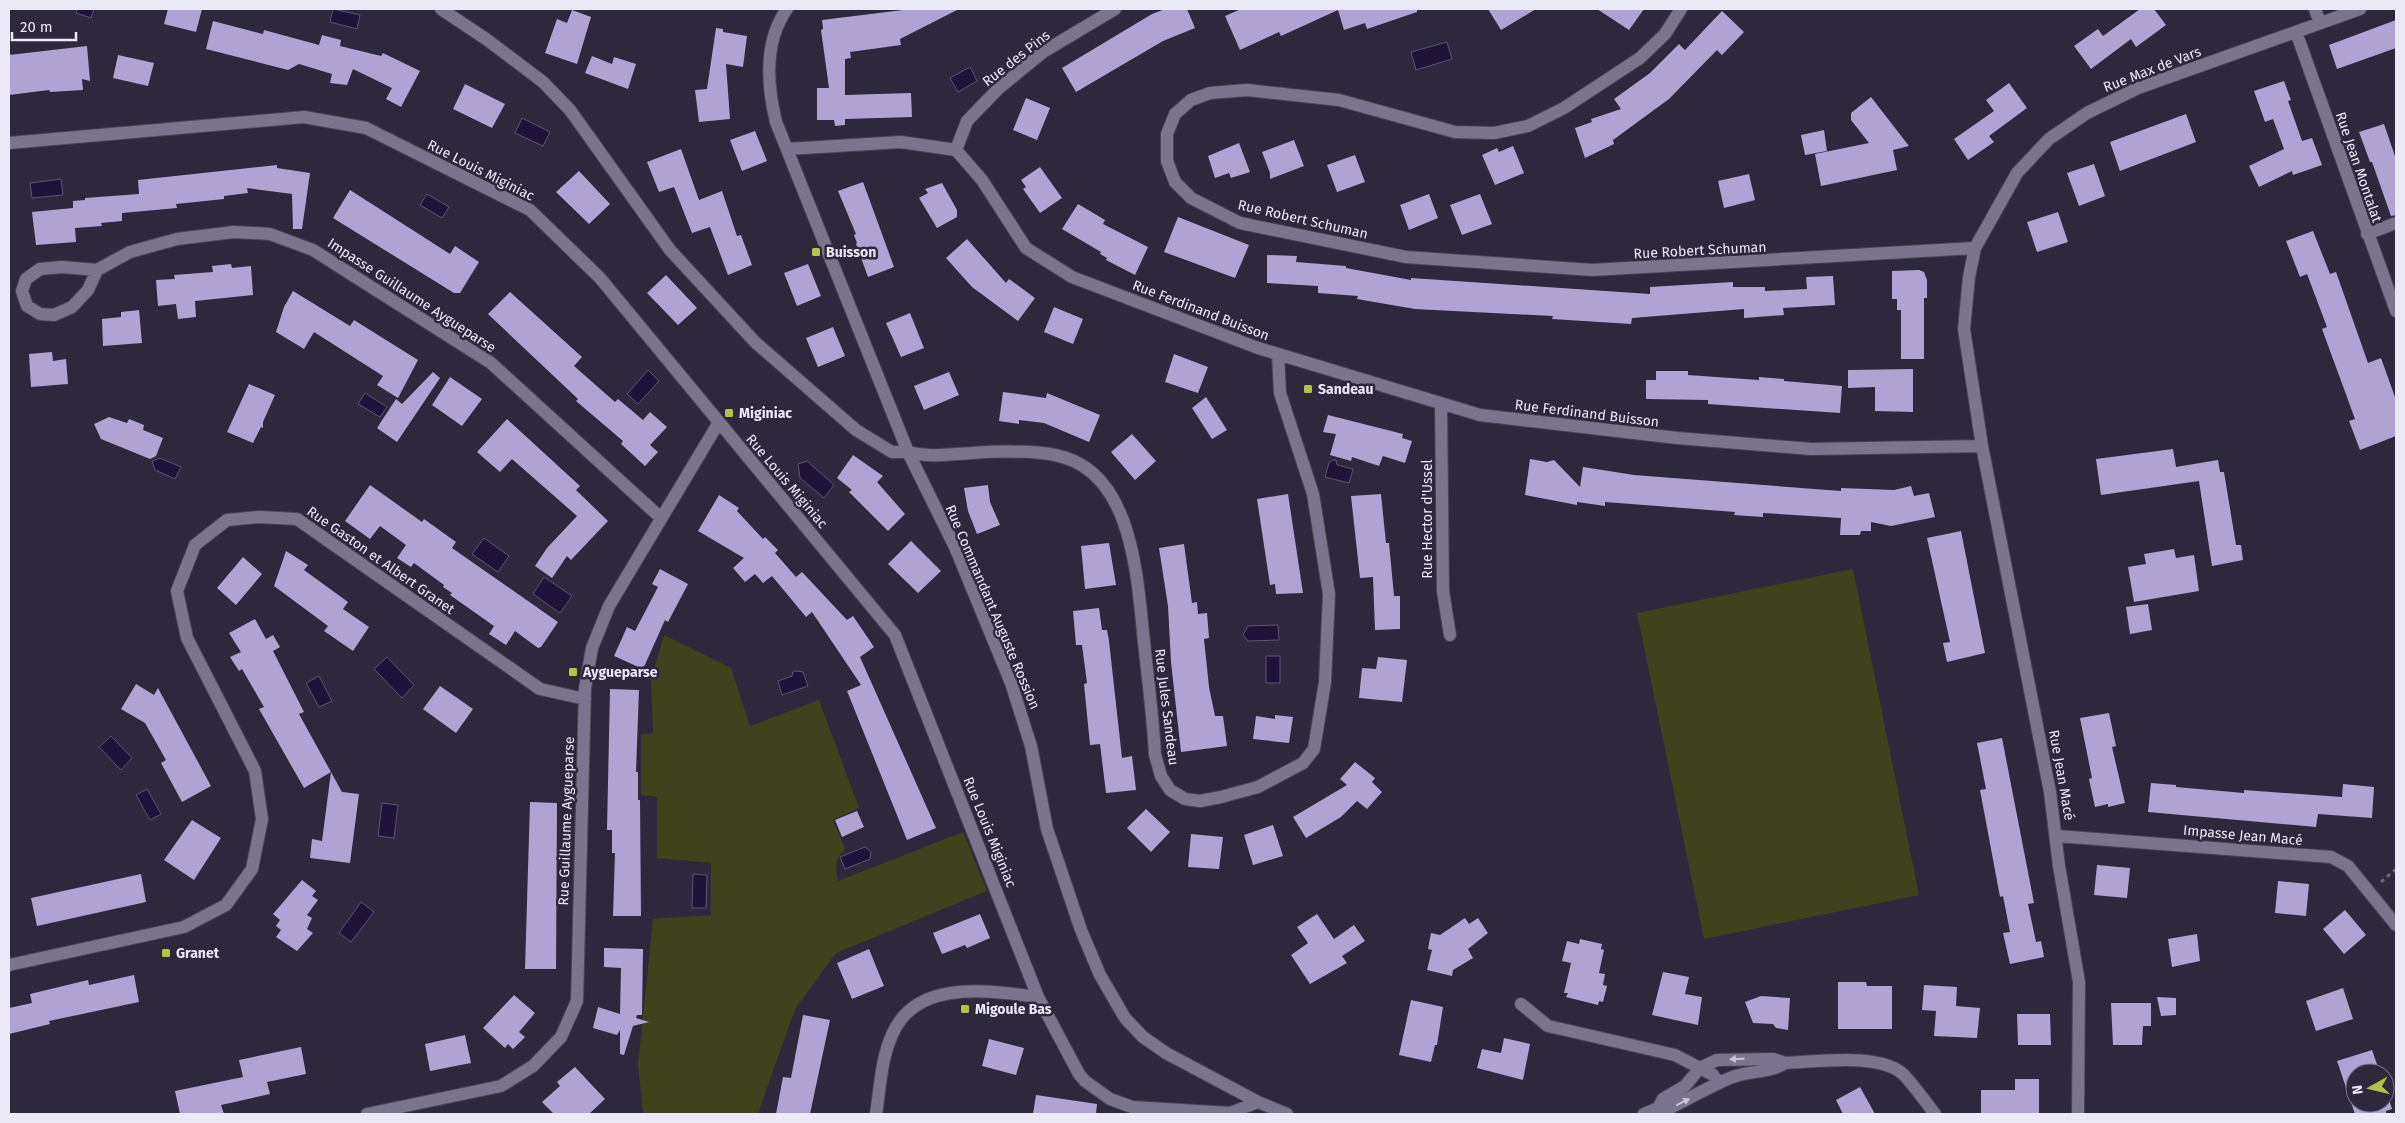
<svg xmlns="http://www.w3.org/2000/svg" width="2405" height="1123" font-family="'Fira Sans',sans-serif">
<rect width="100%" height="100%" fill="#2d283c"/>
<!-- green -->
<path fill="#3f421c" d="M1853,569L1919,895L1704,939L1637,613Z
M664,635L731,668L750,726L819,700L859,808L833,820L845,849C835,858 835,870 838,881L963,832L987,891L836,953L795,1009L758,1114H643L638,1064L653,919L711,915V863L657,858V797L641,795V735L653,733L651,679Z"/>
<!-- water -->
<path fill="#201339" stroke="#5d5372" d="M77,9H94L91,18L76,13Z
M333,9L360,15L357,29L330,22Z
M1447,42L1452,59L1416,70L1411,52Z
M970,67L977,81L958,92L950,78Z
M522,118L550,132L543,146L515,133Z
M61,179L63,195L32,198L30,183Z
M427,194L449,207L442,218L420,205Z
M648,370L659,381L638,404L627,394Z
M365,393L387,407L380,417L358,404Z
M160,458L181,467L175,479L155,470L152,461Z
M1333,460H1336L1337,465L1353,469L1349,483L1325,477L1329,463Z
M807,461L834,485L824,498L800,478L798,464Z
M484,538L509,556L498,572L472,554Z
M544,577L572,596L560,613L533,594Z
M1278,625L1279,640L1248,641L1243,635L1248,626Z
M1266,656H1280V683H1266Z
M387,657L414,685L402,698L374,669Z
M797,671L803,672L808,686L782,695L778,681L792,676L793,672Z
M319,676L332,701L319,707L306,683Z
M111,736L132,758L121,770L99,747Z
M147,789L161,814L150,820L136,795Z
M382,803L398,805L394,838L378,836Z
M865,847L871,852L870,859L845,869L840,857Z
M693,874L707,875L706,908H692Z
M361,902L374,912L351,942L339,933Z"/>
<!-- building -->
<path fill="#b0a3d4" d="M168,9H202L196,32L164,24Z
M911,9H959L900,39L901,45L850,52L851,58L845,59V95L911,93L912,117L845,119V125L835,126L834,120H817V88H829L821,30L823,29L822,20Z
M1165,9H1187L1195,28L1163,41L1076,92L1062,68L1152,14Z
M1241,9H1417V12L1367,29L1365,23L1344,30L1338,10L1281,36L1279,32L1240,50L1225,16Z
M1488,9H1536L1501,30Z
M1597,9H1644L1629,30Z
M2140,9H2154L2166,25L2136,47L2131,39L2091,69L2074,46L2098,29L2103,36Z
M572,10L591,17L577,64L545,53L557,19L567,23Z
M1722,11L1744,32L1722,55L1717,50L1669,99L1613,140L1614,144L1585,158L1575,128L1592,122L1591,119L1621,109L1614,99L1650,73L1679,44L1685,50Z
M2396,20V48L2337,69L2329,45Z
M213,21L263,34L264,30L319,45L322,35L341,40L340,46L381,56L383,53L420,71L401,107L386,99L392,88L353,69L347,85L330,83L332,74L299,64L288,70L206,49Z
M716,28L723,29V32L747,36L743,67L726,64L730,119L699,122L695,90L707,89Z
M87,46L90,81L82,79L83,90L50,92L49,90L9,95V55Z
M118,55L154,63L148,86L113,78Z
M592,56L612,64L614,57L636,64L628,89L585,73Z
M2284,81L2291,100L2288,101L2302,141L2312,138L2322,165L2293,175L2292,171L2259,187L2249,166L2284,149L2273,119L2265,122L2254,91Z
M2009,83L2027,108L1989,136L1994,142L1968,160L1954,139L1994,111L1986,100Z
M465,84L505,104L492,128L453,109Z
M1871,97L1909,146L1893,150L1897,170L1821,186L1815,154L1869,143L1851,120V113Z
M1026,98L1050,108L1037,140L1013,130Z
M2186,114L2196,142L2120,171L2110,142Z
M2384,124L2396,159V215L2391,216L2372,162H2370L2359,132Z
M1824,130L1827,151L1805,155L1801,135Z
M755,131L767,161L742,171L730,140Z
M1294,140L1304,166L1270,179V173L1262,152Z
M1239,143L1250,172L1231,178L1229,173L1215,178L1208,156Z
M1513,146L1524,173L1495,185L1482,155L1497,148L1499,152Z
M681,149L699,200L722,191L737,236L741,235L752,265L728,275L710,227L692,233L674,187L659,192L647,162Z
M1355,155L1365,182L1337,192L1327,165Z
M2094,164L2105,196L2079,206L2067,173Z
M277,165V168L310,173L302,229H293L292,194L247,188L248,193L224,196V199L176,204L177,208L122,213V221L101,223L102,226L75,228L76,242L36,245L32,212L73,208V201L85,200V198L139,194L138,180Z
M1040,167L1062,198L1040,213L1023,189L1026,187L1021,180Z
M579,171L610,204L589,224L556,192Z
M1749,174L1755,200L1724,208L1718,181Z
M863,182L894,267L868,277L856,244L857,243L854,235L856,234L838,191Z
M942,183L957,210V217L937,228L919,198L928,193L925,189Z
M350,190L450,254L455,246L479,262L460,293H454L333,218Z
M1429,194L1438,218L1409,230L1400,205Z
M1480,194L1492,224L1462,235L1450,205Z
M1078,204L1105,220L1103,224L1148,247L1135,275L1106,260L1107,258L1100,254L1101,252L1062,229Z
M2058,212L2068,242L2037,252L2027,222Z
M1178,217L1249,245L1235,278L1164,252Z
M2313,231L2330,274L2336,272L2368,363L2381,358L2396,400V436L2360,450L2349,421L2355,419L2322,329L2327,327L2307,274L2300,277L2286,241Z
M967,239L1006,283L1009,279L1035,298L1018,321L972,287L946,258Z
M1267,255L1297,256L1296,262L1346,266V268L1411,280V278L1650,294V287L1733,282V287H1765V291L1807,289L1806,277L1833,276L1835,305L1783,308L1784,315L1744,318V309L1632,318L1631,324L1552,319L1553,316L1415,309L1357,299L1358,296L1318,293V286L1267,283Z
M231,264L232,268L251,266L253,295L195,301L196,317L178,319L176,304L158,306L156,280L175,279L174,275L213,272L212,266Z
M808,264L821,296L797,306L784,273Z
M1919,270L1924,272L1927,280V298H1924V359H1901V310H1897V299H1892V271Z
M666,275L697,308L678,325L647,293Z
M293,291L350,326L354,320L418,360L398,398L377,385L383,376L314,332L304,349L276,332L284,307Z
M510,292L582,357L574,366L615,402L618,399L643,420L650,412L667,427L650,445L658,452L645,466L621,444L623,441L576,401L578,399L488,314Z
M1054,307L1083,319L1073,344L1044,332Z
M139,310L142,343L103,346L102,319L121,317V312Z
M910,313L924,348L901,357L886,323Z
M833,327L845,356L818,367L806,338Z
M52,352L53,361L66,359L68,384L31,387L29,354Z
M1174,354L1208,367L1198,393L1165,382Z
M1913,369V412L1875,411V387L1848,388V370Z
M1656,371H1688V375L1759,380V377L1784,379V381L1842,386L1840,413L1708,404V400L1646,399V380H1656Z
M433,372L440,378L397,442L377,428L396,399L402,404Z
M949,372L959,395L924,410L914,386Z
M450,377L482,399L462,426L432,405Z
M249,384L275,395L263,422V428L261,427L253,443L227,432Z
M1003,392L1046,398L1047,393L1100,415L1089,442L1044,423L1019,420V424L999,421Z
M1206,397L1227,430L1212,439L1192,408Z
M1328,415L1403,434L1402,438L1412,441L1405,463L1383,456L1379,466L1352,457L1351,461L1330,455L1336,434L1323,432Z
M109,417L127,423L129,419L144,425L143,430L163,438L156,456L150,459L101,439L94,424Z
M507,419L580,486L576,490L608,521L571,560L567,556L552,578L535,566L547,548L577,516L512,459L500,472L477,452Z
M1132,434L1156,461L1135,480L1111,452Z
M2173,449L2176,467L2218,460L2220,472H2224L2236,545H2241L2243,560L2212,566L2199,481L2101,495L2096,459Z
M853,455L883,476L877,482L905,514L888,531L849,492L852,490L837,478Z
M1530,459L1547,462L1554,460L1580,487L1583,467L1634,475L1841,491V488L1894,490L1911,486L1914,496L1929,493L1935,517L1891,526L1871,522V531H1861L1860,535H1840L1841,518L1763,513V517L1734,515L1735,512L1605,502V506L1577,502V505L1525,495Z
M370,485L422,522L424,519L456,542L452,548L558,622L541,647L538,648L515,631L506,645L489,634L494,626L450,595L452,593L443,587L444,585L414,563L411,567L397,558L406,545L380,526L370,539L345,521Z
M988,485L990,502L1000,525L977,534L968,511L964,488Z
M1288,494L1303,593L1276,594L1275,584L1270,585L1257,499Z
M1381,494L1386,543H1389L1394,596H1400V629L1375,630L1373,577L1360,578L1351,496Z
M719,495L739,508L737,511L763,539L765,537L778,550L775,553L796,577L802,572L847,620L853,616L874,647L860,657L936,828L907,840L847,691L861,685L812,612L806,617L772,576L763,583L755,574L745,582L733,568L744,558L698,531Z
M1961,531L1985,653L1947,662L1943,643L1950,642L1948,633L1927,538Z
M911,541L941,571L918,593L888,564Z
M1109,543L1116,585L1085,589L1081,546Z
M1184,544L1192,603L1197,602L1198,614L1207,613L1209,638L1204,639L1209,687L1215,716H1223L1227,746L1181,752L1171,662L1168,606L1159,548Z
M2174,549L2176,558L2194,555L2199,591L2134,602L2128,567L2146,564L2144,554Z
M286,551L308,565L304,570L348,602L343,609L369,627L353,651L324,631L328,626L274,586Z
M243,557L262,574L236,605L217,588Z
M660,569L688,584L668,622L665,620L643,669L614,656L627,627L635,631L658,587L652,584Z
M2148,604L2152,630L2130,634L2126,607Z
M1099,608L1102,630H1107L1109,641L1122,758L1132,756L1136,790L1106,793L1100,744L1090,745L1084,684L1087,683L1082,645H1076L1073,611Z
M255,619L266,639L273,635L280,647L273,651L304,712L299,714L342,792L359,794L350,863L310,858L312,839L322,841L331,772L304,788L259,709L264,707L242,669L239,671L230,657L241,652L229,633Z
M1378,657L1407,660L1402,702L1359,698L1362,668L1376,669Z
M136,684L154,695L158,688L211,786L182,802L161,763L166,760L145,723L121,709Z
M440,686L473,709L456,733L423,709Z
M610,689L639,690L636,772H638V800H640L641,916H613L615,853H612V830H607Z
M2109,713L2116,746L2112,747L2125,803L2108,807V804L2095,807L2089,779L2092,778L2080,718Z
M1275,715L1293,717L1289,743L1253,739L1256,716L1275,719Z
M2002,738L2034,903L2028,904L2036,942L2041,941L2044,957L2010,964L2003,933L2010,932L2003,896L2000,897L1980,790L1986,789L1977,743Z
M1355,762L1375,778L1372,782L1382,792L1367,809L1357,801L1341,817L1306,838L1293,817L1347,785L1340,779Z
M2151,783L2176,785V787L2244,793V790L2342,797L2343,784L2374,787L2372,818L2318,814L2316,827L2148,812Z
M530,802L557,803L556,969H525Z
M1146,809L1170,832L1151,852L1127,828Z
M857,811L864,827L842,837L835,820Z
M192,820L221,838L194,880L164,860Z
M1273,825L1283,856L1253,865L1244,835Z
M1191,834L1223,837L1219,869L1188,867Z
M2097,865L2130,868L2127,898L2094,895Z
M141,874L146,902L37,926L31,898Z
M302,880L316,891L312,896L318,900L307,915L312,918L307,929L313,933L297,951L276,937L281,930L276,926L280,920L273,914Z
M2278,881L2309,884L2306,916L2275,913Z
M2345,910L2366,935L2344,954L2323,929Z
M980,914L990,938L967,948L965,945L942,954L933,933Z
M1317,914L1334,939L1354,925L1365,941L1342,956L1347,963L1310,984L1291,955L1308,943L1297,927Z
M1465,918L1469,924L1478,918L1488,933L1468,949L1473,958L1453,970L1452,976L1427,970L1432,950L1428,949L1431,933L1440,935Z
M2197,934L2200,961L2172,967L2168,939Z
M1580,939L1602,944L1601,949L1604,950L1599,973L1605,974L1603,985L1607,986L1603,1002L1599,1001L1598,1005L1566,997L1568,993H1564L1571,963L1562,961L1567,941L1579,944Z
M604,948L643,949L642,1015H637L636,1018L649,1022L633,1026L624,1055L620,1054V1030L617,1035L593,1028L598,1007L620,1014L621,968L604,967Z
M869,949L884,986L852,999L837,963Z
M1663,972L1689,977L1685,994L1702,997L1698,1025L1652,1015Z
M134,975L139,1002L49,1021L50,1024L9,1034V1008L32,1003L30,994L88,980L89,985Z
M1838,982H1866L1867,986H1892V1029H1838Z
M1924,985L1957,987L1956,1006L1980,1008L1977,1038L1934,1036L1936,1011L1922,1010Z
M2343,988L2353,1019L2316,1031L2306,1001Z
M514,995L535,1013L519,1032L525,1037L513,1049L508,1044L505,1048L483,1028Z
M1761,996L1790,998L1788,1030L1776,1028L1773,1024L1753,1023L1745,1002Z
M2157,997L2176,998V1015L2161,1016Z
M1411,1000L1443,1007L1437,1045H1435L1431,1062L1399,1055Z
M2111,1003H2151V1026H2143L2142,1045H2113Z
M2017,1014H2050L2051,1045H2018Z
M803,1015L830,1020L810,1114H776L783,1077L791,1078Z
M465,1035L471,1063L430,1071L425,1044Z
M1504,1038L1530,1044L1523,1080L1477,1068L1482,1049L1501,1053Z
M989,1039L1024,1048L1016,1075L982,1066Z
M301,1047L306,1074L267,1082L270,1094L221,1105L224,1114H180L175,1091L243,1077L239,1060Z
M2372,1050L2380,1073H2355V1103H2385V1087L2392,1109L2386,1111V1114H2355L2337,1061Z
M575,1067L605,1099L589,1114H554L542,1102L560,1086L557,1082Z
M2015,1079H2039V1114H1981V1090H2015Z
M1860,1087L1875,1114H1843L1836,1100Z
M1036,1095L1097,1104L1096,1114H1033Z"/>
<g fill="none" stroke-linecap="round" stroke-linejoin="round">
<defs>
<path id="minor" d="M441,9L486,39L543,82L570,110L670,250L755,342L856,430L892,452H908L955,547L1011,683L1031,746L1047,829L1081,930L1100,975L1125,1018L1143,1037L1166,1053L1258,1102L1287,1114
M787,9C764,41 767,85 776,122L908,452C930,458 950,454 972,453C1000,451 1027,450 1055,455C1134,470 1137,579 1144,642C1148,680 1153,717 1155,755L1161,776L1170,790L1185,799L1200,801L1221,797L1258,787L1303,763L1314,749L1325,682L1329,594L1313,494L1280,393L1278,354
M1681,9L1665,34L1640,58L1564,108L1528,126L1494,133L1455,132L1339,100L1247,90L1210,93L1191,100L1175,114L1167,134V161L1175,182L1191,198L1240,223L1406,257L1592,270L1975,248
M2315,9L2320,23
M2296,32L2396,311
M9,143L304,117L366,128L530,210L600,278L895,635L1038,997L1079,1074L1085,1081L1110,1099L1132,1107L1230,1113L1258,1102
M787,149L901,142L956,150L982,180L1026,248L1072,277L1258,348L1480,415L1677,438L1811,449L1982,446
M956,150L967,121L999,88L1043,52L1115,9
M2367,234L2396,223
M97,270L88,290L72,307L54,315L40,314L27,306L22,291L26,279L40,269L62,267L97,270L130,252L177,239L234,232L270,234L313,250L491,363L661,518
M1441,403L1443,591L1450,635
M2057,836L2331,857L2348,866L2396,925
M9,965L184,927L226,905L252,869L262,819L255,771L187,638L177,591L195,545L227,520L259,517L297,519L540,689L585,699
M1521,1004L1548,1026L1675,1055L1713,1075L1719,1083
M1658,1108L1668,1109C1688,1099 1709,1087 1730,1078C1748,1070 1768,1074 1785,1063
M367,1114L501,1086L533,1066L561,1037L577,1001L585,688L592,648L609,606L719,422
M876,1114C880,1089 881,1059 892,1035C916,978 989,991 1038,997
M1644,1114L1658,1108L1663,1099L1685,1086L1700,1068L1717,1060L1773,1059L1785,1063C1816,1062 1881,1052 1904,1075C1915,1087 1925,1101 1935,1114
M2078,1114L2079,982L2059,866L2050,792L1982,446L1964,329L1969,277L1975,248L2017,173L2049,139L2087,113L2138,88L2360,9"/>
</defs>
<!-- minor casing -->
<use href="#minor" stroke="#494455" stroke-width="14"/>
<!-- path -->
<path stroke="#6c6779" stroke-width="3" stroke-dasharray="4 4" stroke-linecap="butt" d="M2381,882L2396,869"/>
<!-- minor -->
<use href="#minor" stroke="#7a748c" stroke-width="12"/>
</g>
<!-- one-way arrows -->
<defs><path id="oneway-solid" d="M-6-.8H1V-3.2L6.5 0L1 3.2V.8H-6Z" transform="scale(1.25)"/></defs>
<g fill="#cac6d6">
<use href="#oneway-solid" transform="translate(1737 1059) rotate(178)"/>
<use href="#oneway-solid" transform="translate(1683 1102) rotate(-26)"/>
</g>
<!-- markers -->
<g fill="#b8c147" stroke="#2d283c" stroke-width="2">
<rect x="811" y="247" width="10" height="10" rx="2.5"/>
<rect x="1303" y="384" width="10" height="10" rx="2.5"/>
<rect x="724" y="408" width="10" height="10" rx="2.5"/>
<rect x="568" y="667" width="10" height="10" rx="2.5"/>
<rect x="161" y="948" width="10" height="10" rx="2.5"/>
<rect x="960" y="1004" width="10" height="10" rx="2.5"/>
</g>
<g text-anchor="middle" stroke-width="5" stroke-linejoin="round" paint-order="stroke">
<!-- street labels -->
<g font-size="14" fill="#ece9f6" stroke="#2d283c">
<text transform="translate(1016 58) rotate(-38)" y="5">Rue des Pins</text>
<text transform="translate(2152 69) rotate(-21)" y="5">Rue Max de Vars</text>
<text transform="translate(2359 167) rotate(71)" y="5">Rue Jean Montalat</text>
<text transform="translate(481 170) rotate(27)" y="5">Rue Louis Miginiac</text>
<text transform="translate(1303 219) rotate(13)" y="5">Rue Robert Schuman</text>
<text transform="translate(1700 250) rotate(-3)" y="5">Rue Robert Schuman</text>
<text transform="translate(412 295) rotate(33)" y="5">Impasse Guillaume Aygueparse</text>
<text transform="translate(1201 310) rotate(21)" y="5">Rue Ferdinand Buisson</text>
<text transform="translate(1587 413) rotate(7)" y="5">Rue Ferdinand Buisson</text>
<text transform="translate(787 481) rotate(50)" y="5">Rue Louis Miginiac</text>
<text transform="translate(1427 519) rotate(-90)" y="5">Rue Hector d'Ussel</text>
<text transform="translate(381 560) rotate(35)" y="5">Rue Gaston et Albert Granet</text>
<text transform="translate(993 607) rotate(67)" y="5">Rue Commandant Auguste Rossion</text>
<text transform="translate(1167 707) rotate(83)" y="5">Rue Jules Sandeau</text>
<text transform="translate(2062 775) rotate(80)" y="5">Rue Jean Macé</text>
<text transform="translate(566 821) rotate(-88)" y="5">Rue Guillaume Aygueparse</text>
<text transform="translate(990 832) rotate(68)" y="5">Rue Louis Miginiac</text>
<text transform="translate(2243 835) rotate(5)" y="5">Impasse Jean Macé</text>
</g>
<!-- poi labels -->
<g font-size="14" font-weight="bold" fill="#ece9f6" stroke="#2d283c" text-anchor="start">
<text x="826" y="257">Buisson</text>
<text x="1318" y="394">Sandeau</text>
<text x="739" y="418">Miginiac</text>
<text x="583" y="677">Aygueparse</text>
<text x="176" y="958">Granet</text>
<text x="975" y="1014">Migoule Bas</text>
</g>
</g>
<!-- border -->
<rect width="2405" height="1123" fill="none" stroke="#ece9f6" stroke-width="20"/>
<!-- north arrow -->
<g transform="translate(2370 1088) rotate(262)"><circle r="24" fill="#2d283c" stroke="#797586"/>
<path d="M0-4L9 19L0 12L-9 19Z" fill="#b8c147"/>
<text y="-8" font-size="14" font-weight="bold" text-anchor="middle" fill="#ece9f6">N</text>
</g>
<!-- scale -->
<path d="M12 32v8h64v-8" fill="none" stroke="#ece9f6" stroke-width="2.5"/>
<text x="20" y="32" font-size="15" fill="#ece9f6" stroke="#2d283c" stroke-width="4" paint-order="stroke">20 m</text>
</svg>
